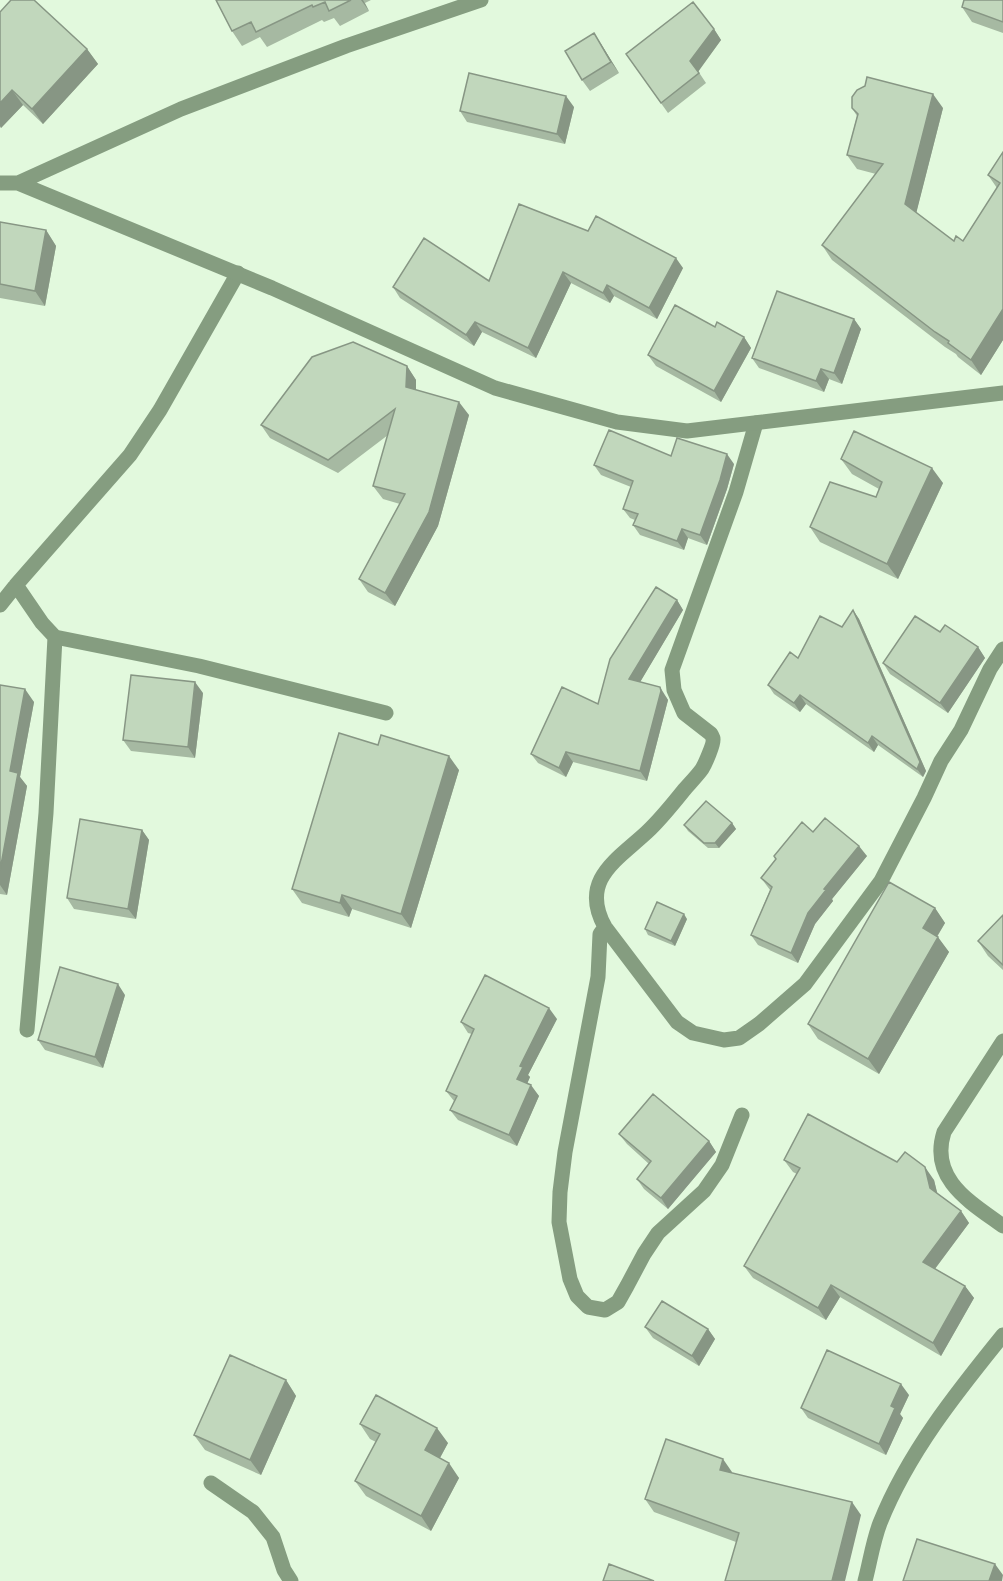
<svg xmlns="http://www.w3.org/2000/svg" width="1003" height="1581" font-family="'Alegreya Sans',sans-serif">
<rect width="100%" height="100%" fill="#e2f9dd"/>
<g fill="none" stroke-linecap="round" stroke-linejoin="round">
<!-- minor -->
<path stroke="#859d80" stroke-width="15" d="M756,423L736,492L672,670L674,690L684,713L711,734C712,736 713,737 713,739C714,744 705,764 702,769C697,776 690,783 684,790C672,805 660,820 647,832C617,860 579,880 605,927L677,1022L693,1033L724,1040L739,1038L759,1024L805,984L881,881L924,798L941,761L961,730L990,669L1003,649
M16,585L42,623L55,637L199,666L386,713
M0,605L16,585L130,455L160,410L238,273
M605,927L600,934L598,977L565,1152L560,1192L559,1222L570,1279L577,1296L588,1307L605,1310L618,1302L627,1286L644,1254L658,1233L704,1191L722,1165L742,1115
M27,1030L46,813L55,637
M1003,1041L944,1132C929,1179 970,1202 1003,1226
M211,1483L253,1512L273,1537L284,1570L291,1581
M865,1581C870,1562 873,1541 880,1523C908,1453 956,1393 1003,1335"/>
<!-- tertiary -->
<path stroke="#859d80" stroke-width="15" d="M0,183H18L181,109L346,46L481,0
M18,183L272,288L495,388L617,422L687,431L1003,393"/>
</g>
<!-- wall -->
<path fill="#a6b9a2" d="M216,0H371L365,3L369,11L340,26L334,18L324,22L322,20L267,47L260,37L242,46L232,31Z
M1003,0V33L972,22L962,7Z
M0,12L87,49L98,64L43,124L23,105L1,128L0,126Z
M714,29L721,40L698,71L706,83L668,113L626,54Z
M601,44L619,73L590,91L582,80Z
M574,107L565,144L467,122L460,111Z
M852,108H943L916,213L954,241H963L997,188L988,175L1003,152V340L981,375L958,357L956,354L945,347L832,260L822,245L876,174L857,169L847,155L857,116Z
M519,204L683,268L657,319L614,296L610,303L571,283L536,358L482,332L474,346L400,298L393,287L489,281Z
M0,222L46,230L56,246L45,306L0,298Z
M854,319L861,329L842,384L829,379L824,392L759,368L752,358Z
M715,327L744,337L751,348L721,402L656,366L648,355Z
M407,366L416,380V390L469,415L438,526L395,606L368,592L359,579L400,504L383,499L373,486L388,435L338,473L270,438L261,425Z
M671,456L734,464L727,489L707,545L688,538L684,550L640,535L633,525L635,520L630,518L623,509L631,487L601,475L594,465Z
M841,459L943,483L898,579L820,542L810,527L876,497L879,489L852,474Z
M677,600L683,610L640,682L666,697L668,700L647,781L573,762L566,777L538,763L531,754L598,704Z
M853,610L859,619L926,771L923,777L878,745L874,752L806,704L800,712L774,694L768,685L798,658L842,627Z
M940,632L978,647L985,658L948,713L890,674L883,663Z
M0,685L34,702L20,777L27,786L7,895L0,894Z
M203,693L195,758L131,751L123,740Z
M378,745L459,770L411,928L352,909L349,917L302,903L292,889Z
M732,823L736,829L719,848H708L688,831L684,825Z
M142,830L149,840L136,919L74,909L67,898Z
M813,832L867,856L832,899L833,901L815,924L798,963L758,945L751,935L770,890L761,878L776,859L774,856Z
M935,908L945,923L937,937L949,952L879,1074L818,1039L808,1024Z
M1003,915V970L988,956L978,941Z
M687,919L675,946L648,935L645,929Z
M125,995L103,1068L45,1050L38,1040Z
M557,1019L528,1075L530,1077L527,1083L539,1096L517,1146L458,1120L450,1110L454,1101L446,1091L472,1034L468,1033L461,1022Z
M619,1134L709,1141L716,1152L668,1209L644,1189L637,1179L649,1164L627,1144Z
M784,1160L897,1162L934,1180L937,1193L961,1211L969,1223L935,1269L965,1286L974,1298L941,1356L840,1297L826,1320L753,1278L744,1266L797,1174L793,1172Z
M645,1327L708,1329L715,1339L699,1366L653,1338Z
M286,1380L296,1396L261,1475L205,1450L194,1435Z
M909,1395L900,1414L903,1418L886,1455L808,1418L801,1408Z
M360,1424L448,1443L440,1458L459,1478L431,1531L366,1496L355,1481L376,1442L370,1439Z
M732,1472V1473L861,1515L736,1542L654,1512L645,1499Z"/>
<!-- shaded-wall -->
<path fill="#879684" d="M361,0H363L369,11Z
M714,29L721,40L698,72L690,61Z
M594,33L601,44L619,73L611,62Z
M87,49L98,64L43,124L32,109Z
M12,90L23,105L1,128L0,126V103Z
M933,94L943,108L915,218L905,204Z
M566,96L574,107L565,144L557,134Z
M46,230L56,246L45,306L35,291Z
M676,258L683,268L657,319L649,308Z
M563,272L571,283L536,358L528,348Z
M607,285L614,296L610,303L603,293Z
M1003,309V340L981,375L971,360Z
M854,319L861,329L842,384L834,373Z
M475,322L482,332L474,346L466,335Z
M744,337L751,348L721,402L714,391Z
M407,366L416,380V401L406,387Z
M821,369L829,379L824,392L816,381Z
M459,402L469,415L438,526L395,606L385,593Z
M727,454L734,464L727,489L707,545L700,535Z
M932,468L943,483L898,579L887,564Z
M682,529L688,538L684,550L677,541Z
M677,600L683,610L636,689L629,679Z
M853,610L859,619L926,771L923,777L917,769Z
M978,647L985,658L948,713L940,703Z
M195,682L203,693L195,758L188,747Z
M660,687L668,700L647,781L640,771Z
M25,689L34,702L20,777L27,786L7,895L0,885V870L10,771Z
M800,695L806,704L800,712L794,703Z
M872,736L878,745L874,752L868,743Z
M566,752L573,762L566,777L559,768Z
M449,756L459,770L411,928L401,914Z
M732,823L736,829L719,848L715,843Z
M142,830L149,840L136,919L128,909Z
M859,846L867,856L832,899L833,901L815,924L798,963L791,953L808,913L824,889Z
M342,895L352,909L349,917L340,903Z
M935,908L945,923L933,943L923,928Z
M684,914L687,919L675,946L671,941Z
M938,937L949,952L879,1074L868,1059Z
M118,984L125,995L103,1068L95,1057Z
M549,1008L557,1019L528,1075L530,1077L525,1089L517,1079L520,1066Z
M531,1085L539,1096L517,1146L509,1135Z
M709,1141L716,1152L668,1209L661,1198Z
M925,1167L934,1180L939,1200L930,1188Z
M961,1211L969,1223L931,1274L923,1262Z
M831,1285L840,1297L826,1320L818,1308Z
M965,1286L974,1298L941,1356L933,1343Z
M708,1329L715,1339L699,1366L692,1356Z
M286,1380L296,1396L261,1475L250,1460Z
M901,1384L909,1395L900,1414L903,1418L886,1455L879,1444L891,1406Z
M437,1428L448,1443L436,1465L425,1450Z
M723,1459L732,1472L729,1483L720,1470Z
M449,1463L459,1478L431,1531L421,1516Z
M852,1502L861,1515L845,1581H832Z
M995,1564L1003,1575L1002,1581H989Z"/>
<!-- building -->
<path fill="#c1d7bc" stroke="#879684" stroke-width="1.5" d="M11,0H34L87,49L32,109L12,90L0,103V12Z
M216,0H351L329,11L325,2L313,7L312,5L256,32L251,22L232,31Z
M964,0H1003V22L962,7Z
M693,2L714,29L690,61L699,73L661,103L626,54Z
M594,33L611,62L582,80L565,51Z
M469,73L566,96L557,134L460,111Z
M867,77L933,94L905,204L954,241L956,236L963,241L1000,183L988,175L1003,152V309L971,360L948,343L949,341L935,332L822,245L883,164L847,155L858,114L852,108V97L857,90L865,86Z
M519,204L588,231L596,216L676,258L649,308L607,285L603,293L563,272L528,348L475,322L466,335L393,287L424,238L489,281Z
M0,222L46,230L35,291L0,284Z
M777,291L854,319L834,373L821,369L816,381L752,358Z
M675,305L715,327L717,322L744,337L714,391L648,355Z
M353,342L407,366L406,387L459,402L429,512L385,593L359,579L405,494L373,486L395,409L328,460L261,425L312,357Z
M609,430L671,456L677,438L727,454L720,480L700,535L682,529L677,541L633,525L638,514L623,509L633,481L594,465Z
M854,431L932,468L887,564L810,527L830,482L876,497L882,482L841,459Z
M656,587L677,600L629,679L660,687L661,691L640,771L566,752L559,768L531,754L562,687L598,704L610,659Z
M853,610L920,762L917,769L872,736L868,743L800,695L794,703L768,685L790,652L798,658L820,616L842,627Z
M915,616L940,632L945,625L978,647L940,703L883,663Z
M131,675L195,682L188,747L123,740Z
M0,685L25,689L10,771L18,773L0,870Z
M339,733L378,745L381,735L449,756L401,914L342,895L340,903L292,889Z
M706,801L732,823L715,843H704L684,825Z
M825,818L859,846L824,889L826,890L808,913L791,953L751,935L772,887L761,878L776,859L774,856L802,822L813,832Z
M80,819L142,830L128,909L67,898Z
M889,882L935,908L923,928L938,937L868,1059L808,1024Z
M657,902L684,914L671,941L645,929Z
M1003,915V965L978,941Z
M60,967L118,984L95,1057L38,1040Z
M485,975L549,1008L520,1066L523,1067L517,1079L531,1085L509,1135L450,1110L457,1096L446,1091L474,1029L461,1022Z
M653,1094L709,1141L661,1198L637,1179L651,1161L619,1134Z
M808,1114L897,1162L905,1152L925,1167L930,1188L961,1211L923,1262L965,1286L933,1343L831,1285L818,1308L744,1266L800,1168L784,1160Z
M662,1301L708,1329L692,1356L645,1327Z
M827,1350L901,1384L891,1406L895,1408L879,1444L801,1408Z
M230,1355L286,1380L250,1460L194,1435Z
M376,1395L437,1428L425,1450L449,1463L421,1516L355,1481L380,1434L360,1424Z
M666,1439L723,1459L720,1470L852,1502L832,1581H725L739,1533L645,1499Z
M917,1539L995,1564L989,1581H903Z
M609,1564L654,1581H603Z"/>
</svg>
